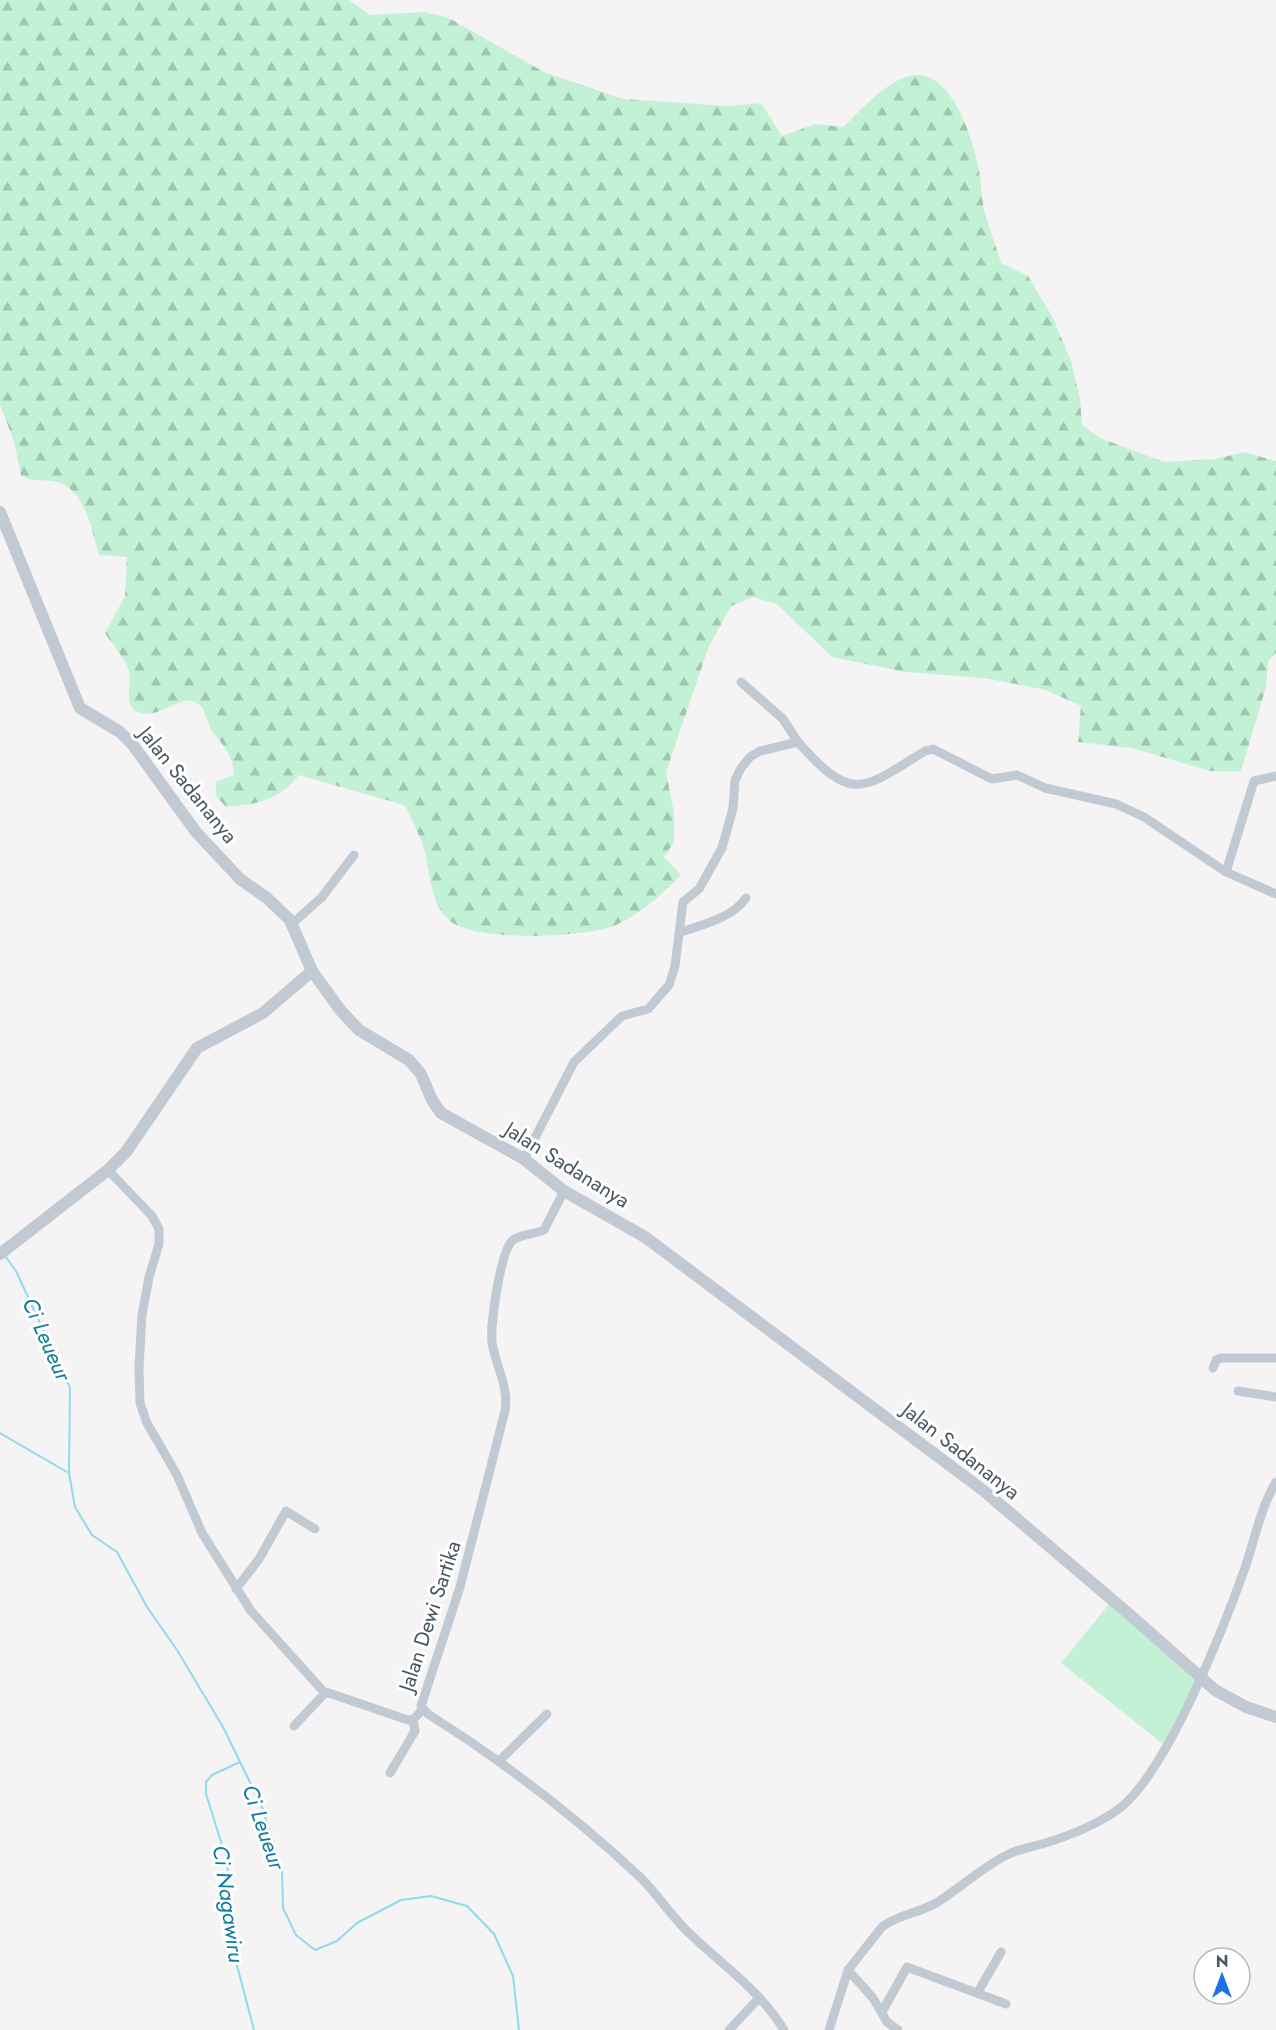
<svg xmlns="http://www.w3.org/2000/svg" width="1276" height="2030" font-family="Jost,sans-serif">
<defs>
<pattern id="forest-firs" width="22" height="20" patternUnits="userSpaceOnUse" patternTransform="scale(1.5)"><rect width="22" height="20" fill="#c3f1d5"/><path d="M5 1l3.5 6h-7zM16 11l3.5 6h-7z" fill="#a0c6b0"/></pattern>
</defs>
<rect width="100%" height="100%" fill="#f5f3f3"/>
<!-- forest -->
<path fill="url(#forest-firs)" d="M0,0H349L370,15L423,12L447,17L544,72L623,99L729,106L761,103L782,136L815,124L843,127C861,110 880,88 903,78C948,59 971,134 978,164C981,179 981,195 984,210C989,228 996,246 1001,263L1028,276L1053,318L1071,361L1080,399L1082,425L1100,438L1164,462L1216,459L1244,452L1276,461V653L1268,661L1266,687L1241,771H1210L1132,748L1078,742L1081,706L1046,690L984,678L906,672L832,657L777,604L753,597L731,606L709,646L666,772L674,813V842L664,857L681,875C664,893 640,914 616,925C587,938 471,943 448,919C429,901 430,866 422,842C417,829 410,817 404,805L299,775C278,801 258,804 226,807L216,796V782L234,775C233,756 224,746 212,731C207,723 206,712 201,706C184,688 158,724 136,711C123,702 133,681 128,668C123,656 112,644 105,633L125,596L127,557L99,555C91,530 86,490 57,482C44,478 33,484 21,475L14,441L0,405Z"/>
<!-- pitch -->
<path fill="#c3f1d5" d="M1110,1603L1196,1682L1163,1744L1061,1663Z"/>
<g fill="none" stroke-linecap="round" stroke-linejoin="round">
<!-- stream -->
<path stroke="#90daee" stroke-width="2" d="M5,1256L16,1271L70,1388L69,1473L75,1507L92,1535L117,1552L147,1607L177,1650L223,1727L262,1807L282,1870L283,1908L296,1935L315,1950L337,1941L357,1923L401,1900L431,1896L467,1906L494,1934L513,1976L519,2030
M0,1433L67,1472
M240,1762L212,1775L206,1782V1794L227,1861L234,1954L254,2030"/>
<!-- minor -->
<path stroke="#c1cad2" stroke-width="9" d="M741,682L783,719L798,742
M1226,872L1254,781L1276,776
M292,924L322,897L354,855
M681,932C704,924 732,918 746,898
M524,1159L574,1062L622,1016L648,1009L669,985L675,966L683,902L699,889L722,848L733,808L735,780L741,768L750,757L760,751L798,742C852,803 861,791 925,751L933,749L992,779L1017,775L1045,788L1116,804L1144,817L1226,872L1276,894
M108,1170L152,1216L159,1229V1244L149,1277L142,1315L139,1367L140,1403L147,1423L177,1475L202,1533L251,1611L323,1691L408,1720H413L422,1710
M564,1191L544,1230C535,1234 522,1234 513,1240C500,1251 490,1326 492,1343C496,1366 509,1387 505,1411L460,1587L421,1706L428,1714C504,1762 575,1816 641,1878C658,1895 671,1916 689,1933C721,1964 761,1991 784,2030
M1213,1368L1216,1360L1221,1358H1276
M1238,1391L1276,1397
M236,1589L259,1559L286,1511L315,1529
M294,1726L325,1693
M499,1761L547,1714
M390,1773L415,1731L413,1720
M848,1970L873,1998L887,2022L898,2030
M978,1992L1001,1952
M882,2012L907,1967L1006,2004
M729,2030L759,1998
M829,2030L848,1970L882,1927C897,1915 919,1913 936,1903C961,1888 984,1865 1011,1853C1021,1849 1032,1847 1042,1844C1069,1836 1097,1825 1120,1808C1168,1770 1224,1627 1245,1568C1255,1539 1260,1509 1276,1482"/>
<!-- tertiary -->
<path stroke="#c1cad2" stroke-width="12" d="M0,512L80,708L120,732L133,745L196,832L240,879L267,898L290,920L312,971L341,1011L359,1030L409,1060L421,1074L432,1100L441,1113L524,1159L564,1191L645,1237L984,1491L1129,1614L1215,1690L1246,1707L1276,1717
M0,1254L108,1170L126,1152L197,1048L263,1013L312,971"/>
</g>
<g text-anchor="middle" stroke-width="6" stroke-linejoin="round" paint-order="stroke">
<!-- street labels -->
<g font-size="21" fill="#4a5661" stroke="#fff">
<text transform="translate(188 785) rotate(51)" y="7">Jalan Sadananya</text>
<text transform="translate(567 1165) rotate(32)" y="7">Jalan Sadananya</text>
<text transform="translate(961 1451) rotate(38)" y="7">Jalan Sadananya</text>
<text transform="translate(430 1616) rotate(-72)" y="7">Jalan Dewi Sartika</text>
</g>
<!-- water labels -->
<g font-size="22" font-style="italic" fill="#0c7c9b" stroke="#fff">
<text transform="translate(47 1339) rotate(66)" y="8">Ci Leueur</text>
<text transform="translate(264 1827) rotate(71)" y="8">Ci Leueur</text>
<text transform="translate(229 1904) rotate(82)" y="8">Ci Nagawiru</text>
</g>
</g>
<!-- north arrow -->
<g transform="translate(1222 1976)"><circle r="28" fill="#ffffff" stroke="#b7bbc0" stroke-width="1.5"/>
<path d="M0-4.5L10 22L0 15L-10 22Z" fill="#1a73e8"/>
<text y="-9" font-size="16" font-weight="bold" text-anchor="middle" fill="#4a5661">N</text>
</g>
</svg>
